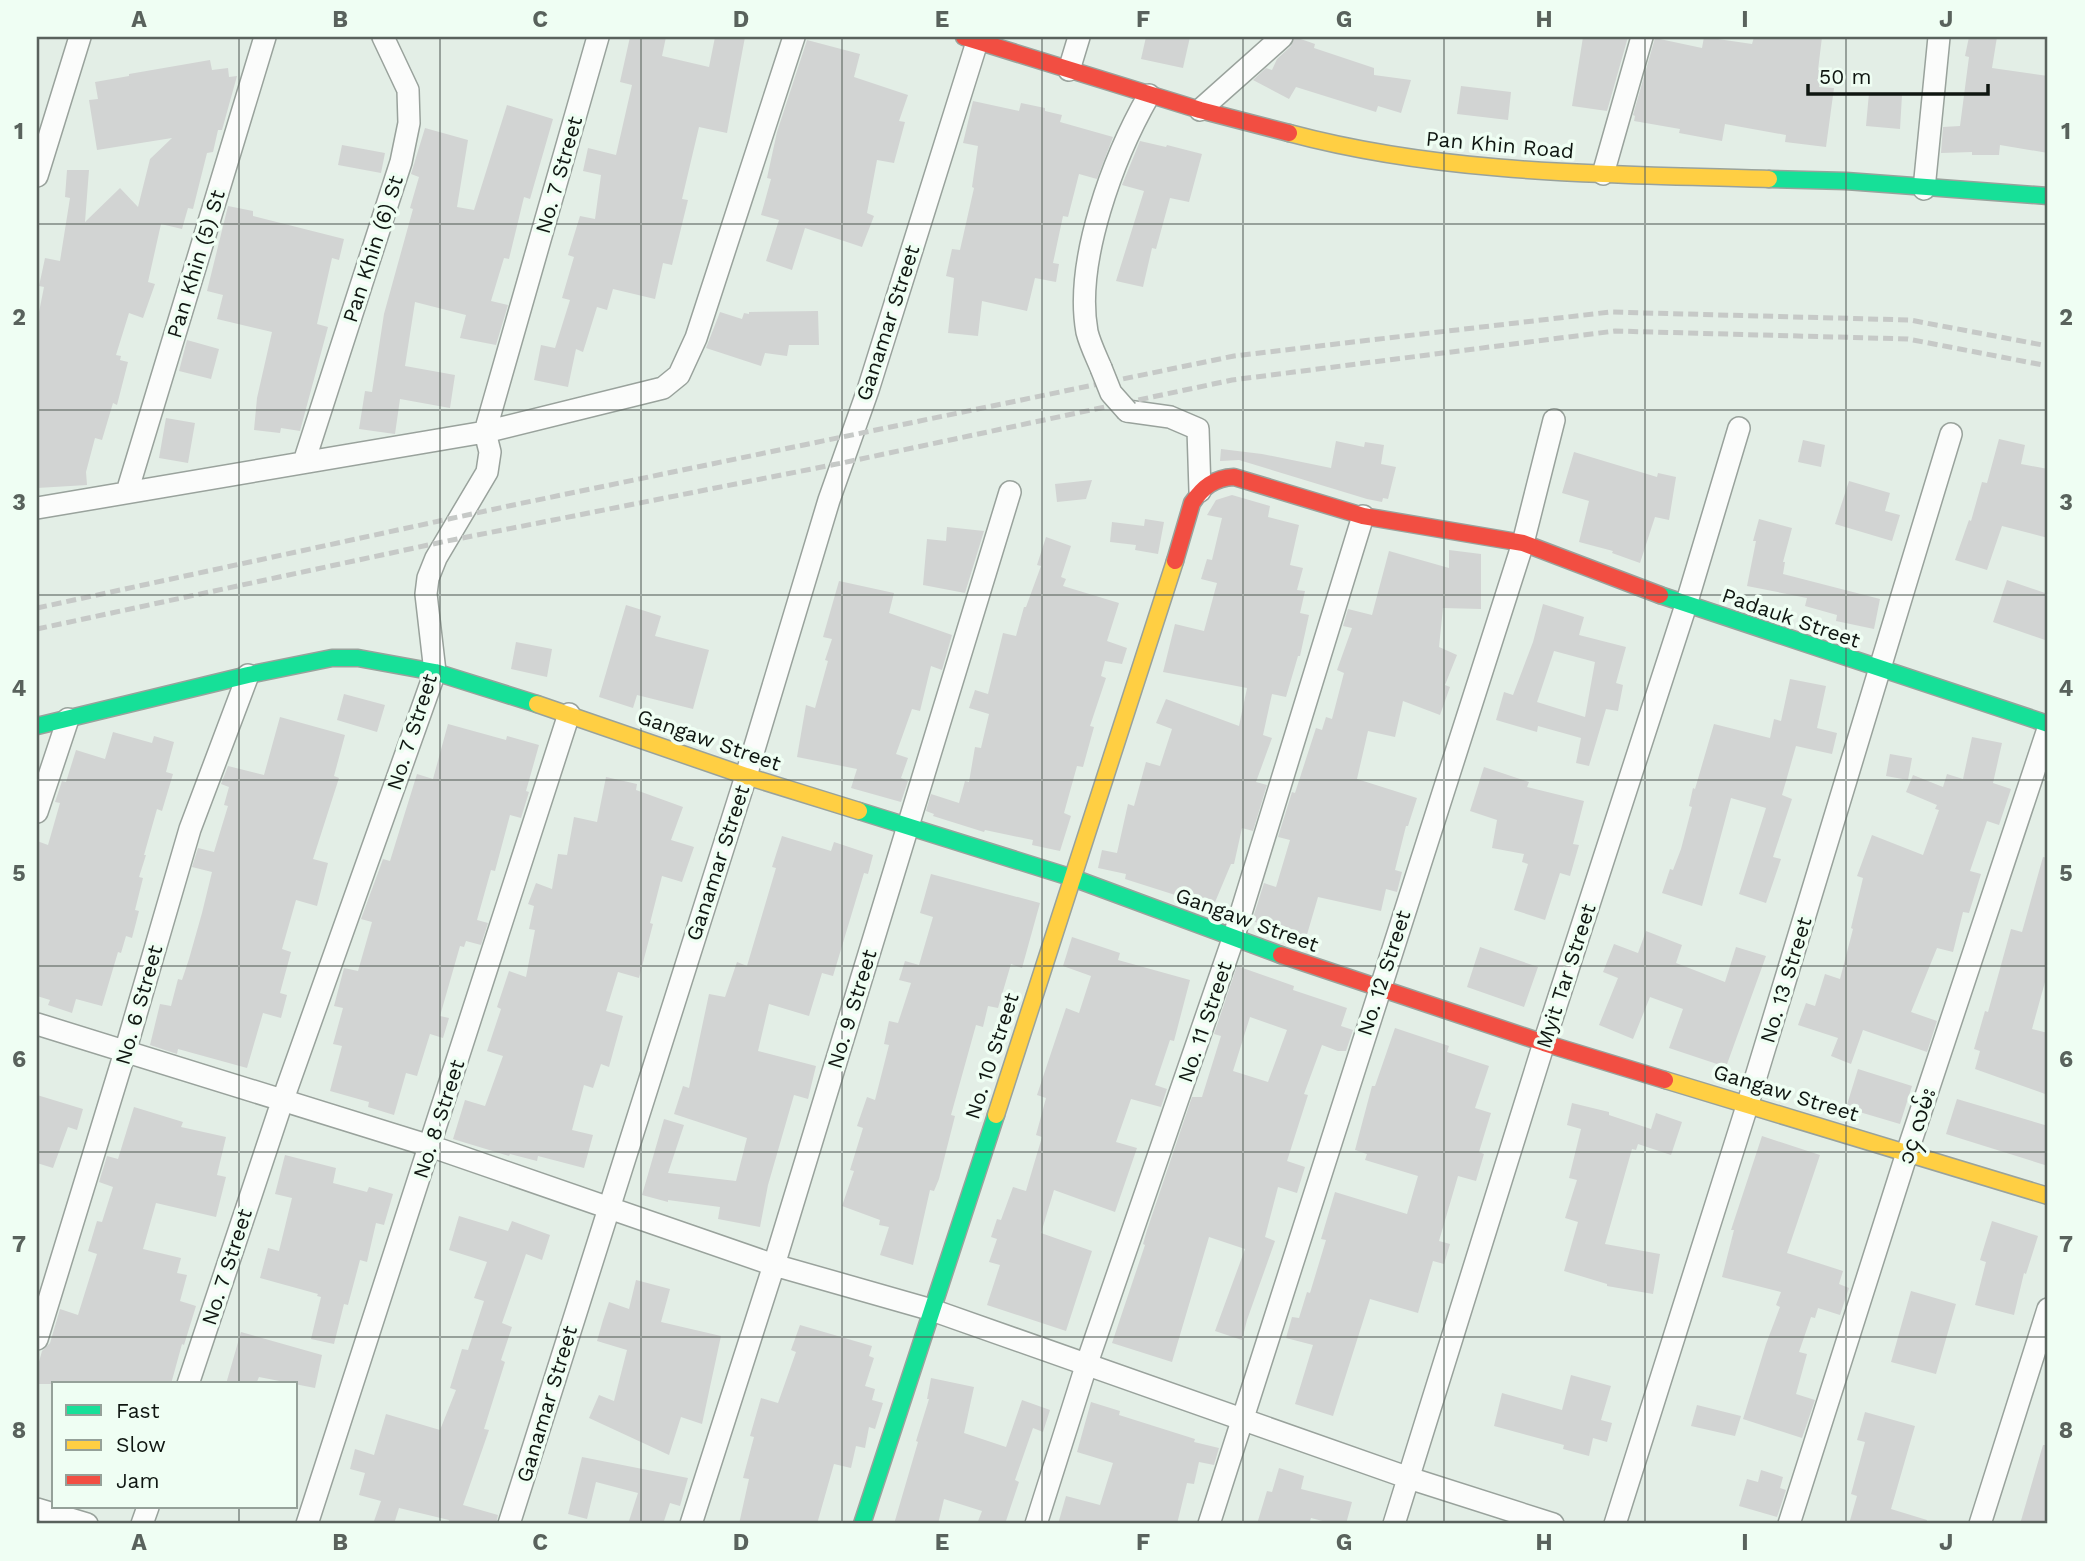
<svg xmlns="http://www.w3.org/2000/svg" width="2085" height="1561" font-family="'Work Sans','Noto Sans Myanmar',sans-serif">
<rect width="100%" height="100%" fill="#e3eee6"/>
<!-- building -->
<path fill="#d2d4d3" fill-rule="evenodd" d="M630,37H666L662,56L709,67L715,37H745L727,133L699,127L682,199L688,200L672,265L663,263L655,299L613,289L607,310L597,307L583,352L576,349L568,387L534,380L541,345L555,348L570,300L562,298L574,257L568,255L580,216L595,219L601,175L583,171L588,148L616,155L632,85L620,82Z
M1146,37H1190L1183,68L1141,59Z
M1295,37L1315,44L1314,48L1374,68V75L1411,80L1401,113L1378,106L1376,112L1296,87L1289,99L1253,80L1266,68L1272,70L1277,59L1291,46Z
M1583,37H1628L1607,111L1572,106Z
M1704,37L1752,44L1754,37H1822L1818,70L1821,71L1819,87L1834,88L1826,147L1785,142L1786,135L1725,124L1722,141L1679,133L1680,129L1634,121L1635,116L1633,115L1655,38L1702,48Z
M1969,37H1997L1992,68L2048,76V153L2000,145L1999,155H1972V152L1941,153L1943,127L1960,126L1969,57L1965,56Z
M807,40L860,54L854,77L908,95L899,121L905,122L894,163L877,160L867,213L874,216L862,247L805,228L792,270L766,261L779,220L761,215L771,179L767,178L777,132Z
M210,60L212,70L228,68L229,77L237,76L222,130H218L213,152L207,153L193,209L188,208L182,229L161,224L148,282L155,284L143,318L129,313L116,355L121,356L120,360L128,362L117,405L113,403L102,440L95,438L86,472L87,485L37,488V322L44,287L39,286L45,258L60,261L70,198L65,197L67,170H89L85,222L120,188L138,207L150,159L172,138L97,150L89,100L98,99L95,82L129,76V74Z
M1461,86L1511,92L1508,120L1457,114Z
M1869,93L1902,95L1900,129L1866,126Z
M973,101L1019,111L1021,103L1045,108V111L1062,115L1060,122L1113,137L1097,179L1079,174L1068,217L1063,216L1053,263L1059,264L1056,282L1035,278L1027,311L982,301L978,336L948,333L954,278L946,276L952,249L960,250L974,188L972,187L978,146L963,143Z
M507,105L553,119L530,199L524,197L509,259L504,258L491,301L508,305L496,345L460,338L466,315L415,302L405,366L455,375L450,408L400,399L395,434L359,429L365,391L372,392L384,314L413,209L410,208L419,177L411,174L425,128L468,140L457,207L474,210Z
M1140,141L1166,147L1167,145L1202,154L1189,202L1170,198L1156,249L1152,248L1143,287L1116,281L1144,191L1122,185Z
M342,145L385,153L381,173L338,165Z
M228,206L253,211V216L344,239L339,260L332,258L317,324L328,327L300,431L281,428L280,433L254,430L257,398L272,332L217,319L223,295L207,291Z
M818,311L819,345H789L787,356L765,353L761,366L706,348L720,312L742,319L744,313L749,314V312Z
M187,340L219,349L211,379L179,371Z
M166,418L195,423L188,463L159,458Z
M1999,439L2025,445L2021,464L2048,469V538L2002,526L1987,570L1955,560L1969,520L1971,521L1982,482L1987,483Z
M1803,440L1825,445L1821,467L1798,462Z
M1336,441L1364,447L1365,442L1384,445L1381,464L1396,467L1388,499L1383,498L1382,502L1367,499L1239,460L1220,461L1221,449L1262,454L1331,468Z
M1574,452L1657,477L1658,473L1676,477L1669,520L1655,517L1640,563L1612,553L1613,551L1579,542L1589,501L1562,493Z
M1092,480L1086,499L1057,502L1055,484Z
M1849,481L1890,493L1885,511L1900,515L1892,541L1835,524Z
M1232,495L1270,506L1268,517L1299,525L1290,565L1303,568L1297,590L1305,591L1300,613L1309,615L1300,656H1298L1286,697L1272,694L1263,735L1272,738L1256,782L1267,785L1253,831L1242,828L1234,864H1231L1213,907L1125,879L1126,874L1098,868L1102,850L1117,853L1128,804L1134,806L1146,762L1160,766L1172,729L1156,723L1166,699L1239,726L1247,688L1163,672L1175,624L1204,631L1217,583L1201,579L1207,559L1212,560L1222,518L1207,515L1216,500Z
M1145,519L1164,522L1158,554L1135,550L1136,545L1110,542L1112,522L1144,526Z
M1759,519L1792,528L1783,562H1785L1783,574L1880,599L1874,629L1836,621L1837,615L1805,606L1807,598L1747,586L1756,541H1753Z
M947,527L984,531L965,593L923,585L927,539L946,541Z
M1046,537L1071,546L1061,577L1066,579L1063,586L1119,603L1107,641L1127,648L1122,664L1105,661L1101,676L1106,678L1090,726L1094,727L1083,767L1077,766L1064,813L1071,816L1060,851L1032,845L1033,840L985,830L984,832L933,816L934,814L926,811L931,794L959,803L965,781L969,782L975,747L981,748L989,714L969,708L975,690L988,694L1003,633L1016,636L1024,607H1026L1041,566L1037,565Z
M1449,550L1481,554V609L1443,608L1439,647L1457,655L1445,685L1450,687L1440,715L1403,701L1395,737L1368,731L1357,779L1417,798L1408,826H1406L1395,870L1402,872L1397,892L1386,889L1381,911L1318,897L1306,938L1252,921L1264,883L1276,887L1290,840L1278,837L1292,792L1295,793L1316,728L1322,730L1326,717L1332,719L1344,673L1337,670L1352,628L1343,626L1348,609L1372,615L1389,551L1449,568Z
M2007,580L2048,594V641L1993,622Z
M839,581L894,593L889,613L952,635L942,670L931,666L920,711L912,709L896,754L908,758L901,778L908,781L901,802L851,788L857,769L797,757L806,705L815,708L828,661L825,660L832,639L823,637Z
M1543,604L1584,617L1579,635L1626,647L1616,683L1623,685L1618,711L1606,709L1589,766L1576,763L1581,738L1538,726L1537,732L1496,720L1504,692L1513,695L1533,642ZM1554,651L1595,662L1585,717L1537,702Z
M626,605L661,616L655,636L709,650L693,709L637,695L633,708L599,697Z
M516,642L552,649L547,677L511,669Z
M1790,679L1826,686L1817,728L1837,733L1832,754L1796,746L1782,795L1792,799L1773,857L1781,859L1766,903L1739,894L1766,808L1731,798L1702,906L1662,893L1670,869L1673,870L1681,849L1692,807L1689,806L1693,788L1695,789L1714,724L1770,738L1774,719L1781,721Z
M344,694L385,705L377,732L337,720Z
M280,717L345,735L334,776L339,778L313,859L328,863L317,906L296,900L282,949L291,952L280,993L287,995L281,1018L263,1013L247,1068L178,1049L177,1054L150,1045L160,1004L171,1006L178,979L182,980L189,959L202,913L212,872L192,867L198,848L214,852L228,806L224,805L229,787L221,784L228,766L264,775Z
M448,724L506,740L507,736L539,745L526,791L529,792L521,818L510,815L495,871L491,870L477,920L488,923L481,945L466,941L464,947L460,946L440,1016L449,1018L443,1038L430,1034L417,1076L406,1073L394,1115L368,1107L369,1102L330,1091L342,1046L333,1044L343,1008L334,1006L344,968L358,971L372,922L361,919L383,859L390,861L417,774L433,779Z
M113,732L152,743L154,736L174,742L166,772L173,774L162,811L157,809L144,855H146L139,877L143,878L135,910L139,911L132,938L126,936L121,953L118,952L102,1006L76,999L72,1013L48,1005L50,1000L37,996V841L48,845L60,803L55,802L62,781L66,782L76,750L105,759Z
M1972,737L2002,743L1993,783L2011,789L1999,825L1987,821L1970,871L1981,874L1969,913L1963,912L1953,952L1937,948L1911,1012L1937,1021L1927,1052L1863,1030L1851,1064L1831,1056L1838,1038L1798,1025L1806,1003L1815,1006L1825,974L1840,979L1853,929L1851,928L1863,878L1857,876L1872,835L1923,855L1939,810L1935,809L1937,805L1906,792L1913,775L1943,787L1947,774L1963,779Z
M1890,754L1912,758L1908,780L1886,776Z
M1484,767L1529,782L1527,787L1584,801L1573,844L1579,845L1570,876L1560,873L1545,920L1514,910L1528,864L1522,862L1524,854L1492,848L1497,820L1470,811Z
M606,777L637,784L636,790L683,807L671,840L694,847L682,882L662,876L650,923L653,924L639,978L618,972L606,1011L623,1016L609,1067L601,1064L593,1088L584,1085L572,1130L593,1135L584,1168L538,1156L537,1161L510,1154L509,1156L453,1139L465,1100L485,1106L503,1056L487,1051L501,1009L497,1007L509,971L526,977L535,930L529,929L534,906L528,904L536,883L552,889L558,854L567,855L574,817L597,822Z
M782,836L831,851L834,842L873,855L868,874L864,873L833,976L822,973L809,1016L769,1004L758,1051L816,1066L808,1099L794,1095L768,1185L760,1227L718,1219L720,1207L668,1200V1202L642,1195L664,1119L684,1125L668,1173L736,1181L747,1138L674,1114L683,1086L689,1088L709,994L725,997L737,962L747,966L776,868L772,867Z
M2043,857L2048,858V983L2045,982L2032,1029L2048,1033V1095L1975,1069L1980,1051L1974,1049L1985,1011L1988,1012L2011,929L2022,932Z
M931,874L1040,903L1022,968L1011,964L998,1008L988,1006L983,1027L976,1025L951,1115L955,1116L939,1179L934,1191L930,1190L913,1265L880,1255L889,1227L879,1225L880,1220L842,1206L854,1171L850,1170L863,1128L857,1126L867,1097L875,1100L889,1045L884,1044L889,1021L898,1023L911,983L899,980L905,961L919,965L933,917L920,913Z
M1646,931L1682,945L1676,963L1725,982L1736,947L1766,956L1726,1067L1669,1048L1683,1009L1650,997L1633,1039L1599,1025L1618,978L1603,972L1614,944L1638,953Z
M1072,937L1120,953L1118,960L1190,980L1174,1041L1170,1040L1155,1085L1167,1089L1161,1107L1131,1099L1116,1142L1137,1148L1115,1212L1054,1190L1041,1233L1092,1251L1066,1331L987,1305L1000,1265L989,1262L997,1239L991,1237L997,1219L1001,1220L1013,1187L1026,1191L1042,1137L1036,1135L1046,1098L1037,1095L1066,1008L1079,1013L1091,976L1063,966Z
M1480,947L1538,967L1524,1007L1467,987Z
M1237,966L1294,986L1293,990L1347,1008L1341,1026L1353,1030L1346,1051H1338L1322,1045L1304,1094L1308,1095L1287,1161L1305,1167L1297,1193L1278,1187L1265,1237L1275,1241L1247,1320L1242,1340L1215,1331L1245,1249L1209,1237L1172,1362L1112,1343L1145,1245L1143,1244L1147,1230L1192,1097H1202L1221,1036L1214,1034ZM1250,1017L1287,1030L1268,1082L1233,1071Z
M1395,1028L1449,1046L1447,1052L1489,1066L1475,1108L1491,1113L1479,1152L1484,1154L1476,1181L1458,1176L1439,1241L1450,1244L1444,1264L1433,1261L1418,1313L1370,1299L1333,1416L1295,1404L1313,1345L1286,1338L1292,1317L1299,1318L1307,1292L1310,1293L1326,1240L1321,1239L1335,1192L1407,1214L1418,1176L1365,1160L1367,1154L1355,1150L1372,1086H1375Z
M1858,1069L1912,1086L1900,1124L1846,1108Z
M37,1095L83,1109L77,1130L68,1127L53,1168L37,1163Z
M1957,1099L2048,1126V1166L1946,1134Z
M1572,1103L1609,1112V1115L1651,1129L1656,1113L1682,1122L1671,1155L1638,1144L1636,1150L1632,1149L1605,1244L1660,1254L1653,1294L1607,1286V1284L1564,1271L1578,1222L1565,1218L1577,1180L1569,1178L1581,1129L1567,1125Z
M134,1107L183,1122L181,1127L226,1137L217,1175L226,1177L216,1217L156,1203L143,1249L181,1258L177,1273L187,1275L180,1301L196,1306L184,1345L182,1344L171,1384H37V1369L42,1351L50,1343L60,1309L78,1315L97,1254L88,1251L97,1221L102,1222L113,1187L99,1182L107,1156L118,1159Z
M1762,1136L1820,1155L1787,1253L1843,1271L1839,1284L1849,1288L1840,1315L1818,1308L1815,1318L1811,1317L1799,1352L1807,1354L1796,1394L1815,1400L1802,1438L1743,1419L1766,1344L1780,1307L1776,1305L1781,1292L1722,1277L1734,1230H1731Z
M285,1155L336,1168L333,1183L367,1192L369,1187L393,1194L384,1225L376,1223L367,1262L360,1260L348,1305L344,1304L334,1344L311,1339L321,1297L317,1296L318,1294L260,1278L268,1248L279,1251L292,1198L275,1194Z
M459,1216L508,1231L512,1221L550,1235L542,1260L526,1254L502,1323L512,1327L501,1360L505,1362L484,1429L489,1430L463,1505L498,1515L496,1524H448L449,1520L399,1508L394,1524H373L381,1501L359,1495L365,1473L350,1469L355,1449L374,1455L386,1414L440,1430L456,1390L450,1388L462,1349L468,1350L484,1301L474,1298L487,1262L449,1250Z
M1992,1221L2038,1236L2026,1274L2024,1273L2014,1315L1975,1305L1986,1262L1980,1260Z
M636,1280L670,1289L661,1322L721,1336L702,1424L681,1417L669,1455L589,1418L599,1395L614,1401L627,1350L597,1341L603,1320L609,1302L629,1309Z
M1911,1291L1956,1304L1936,1374L1891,1362Z
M800,1325L872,1346L869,1356L874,1358L865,1386L875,1389L872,1400L883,1403L875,1429L869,1427L865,1448L856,1446L851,1468L834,1464L817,1524H739L749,1479L743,1478L754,1437L750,1436L761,1398L778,1403L796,1352L791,1350Z
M241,1332L322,1355L315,1388L259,1377L256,1384H226Z
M1571,1375L1611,1386L1601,1420L1612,1423L1607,1442L1593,1438L1589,1456L1563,1449L1564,1445L1494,1426L1502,1393L1562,1410Z
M931,1378L974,1387L964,1433L1006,1447L1022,1400L1050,1410L1043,1432L1033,1428L1015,1480L1019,1482L1005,1524H977L982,1511L944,1499L938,1524H894L918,1442L916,1441L929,1399H927Z
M1091,1402L1120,1411L1119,1415L1195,1439L1194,1442L1219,1448L1214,1465L1199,1462L1194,1484L1187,1483L1177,1524H1058L1066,1496L1100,1505L1113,1463L1077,1452Z
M1697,1405L1741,1416L1735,1436L1691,1426Z
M1865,1412L1915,1426L1891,1509L1927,1520L1926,1524H1849L1857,1496L1851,1494L1865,1442L1857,1440Z
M2043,1445H2048V1524H2020Z
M582,1457L688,1478L680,1506L670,1503L663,1524H628L638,1493L596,1482L587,1519L568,1514Z
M1279,1468L1304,1476L1301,1489L1352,1502L1346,1524H1334L1311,1518L1309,1524H1257L1267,1491L1272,1492Z
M1761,1470L1783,1477L1780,1488L1786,1490L1777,1517L1739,1506L1747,1479L1758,1482Z"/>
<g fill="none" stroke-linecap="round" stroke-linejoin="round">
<defs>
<path id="street" d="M1069,70L1079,37
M1200,110L1282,37
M1603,174L1642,37
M37,176L80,37
M1924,189L1939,37
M1101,368C1096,356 1090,344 1087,332C1074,261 1114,156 1149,95
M1127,411L1170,417L1198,429L1200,491
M304,462L401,162L409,123L408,90L383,37
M127,492L265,37
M37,508L485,432L663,388L679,375L696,338L794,37
M37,812L68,719
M37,1024L430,1146L774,1265L932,1310L1409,1478L1553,1524
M37,1339L125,1052L190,829L248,675
M188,1384L282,1102L435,672L426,594L428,578L436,558L487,472L490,452L485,432L598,37
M37,1509L87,1524
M142,1524L148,1507
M307,1524L569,714
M509,1524L746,776L829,500L868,390L977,42
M691,1524L774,1265L1010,492
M1036,1524L1087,1363L1233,939L1363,516
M1209,1524L1523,543L1554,420
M1394,1524L1544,1043L1686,605L1739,428
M1615,1524L1748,1103L1951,434
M1789,1524L1907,1153L2048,729
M1980,1524L2048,1309"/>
<path id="fast" d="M1769,179L1846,181L2048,196
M1660,595L2048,724
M37,726L248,675L332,658H358L435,672L537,704
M859,811L1073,878L1281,955
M862,1524L996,1115"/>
<path id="slow" d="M1289,133C1446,175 1608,174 1769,179
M537,704L746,776L859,811
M1665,1080L2048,1196
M996,1115L1175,561"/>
<path id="jam" d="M964,37L1200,110L1289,133
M1175,561L1192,503C1203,487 1214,478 1234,477L1363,516L1523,543L1660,595
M1281,955L1544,1043L1665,1080"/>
</defs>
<!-- street casing -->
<use href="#street" stroke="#99a29c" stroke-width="24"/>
<!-- fast casing -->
<use href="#fast" stroke="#99a29c" stroke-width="19"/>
<!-- slow casing -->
<use href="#slow" stroke="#99a29c" stroke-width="19"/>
<!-- jam casing -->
<use href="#jam" stroke="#99a29c" stroke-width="19"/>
<!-- street -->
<use href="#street" stroke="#fbfcfb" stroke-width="21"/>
<!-- fast -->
<use href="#fast" stroke="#16e098" stroke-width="16"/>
<!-- slow -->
<use href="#slow" stroke="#ffcf43" stroke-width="16"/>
<!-- jam -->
<use href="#jam" stroke="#f24e42" stroke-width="16"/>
<!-- rail -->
<path stroke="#c6c9c7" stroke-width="5" stroke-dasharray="10 5" stroke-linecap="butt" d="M37,608L518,504L1234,356L1610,312L1910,320L2048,346
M37,629L447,541L842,463L1232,380L1615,331L1908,339L2048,366"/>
<defs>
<path id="street-bridge" d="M1101,368L1111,393L1127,411"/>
</defs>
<!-- street-bridge casing -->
<use href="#street-bridge" stroke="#99a29c" stroke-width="24" stroke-linecap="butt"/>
<!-- street-bridge -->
<use href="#street-bridge" stroke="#fbfcfb" stroke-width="21"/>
</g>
<!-- grid -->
<path fill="none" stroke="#59625c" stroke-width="2" stroke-opacity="0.55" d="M239,37V1384M440,37V1524M641,37V1524M842,37V1524M1042,37V1524M1243,37V1524M1444,37V1524M1645,37V1524M1846,37V1524M37,224H2048M37,410H2048M37,595H2048M37,780H2048M37,966H2048M37,1152H2048M37,1337H2048M239,1507V1524"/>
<g text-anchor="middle" stroke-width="7" stroke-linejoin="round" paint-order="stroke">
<!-- street labels -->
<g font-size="21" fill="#0f1611" stroke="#effef3">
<text transform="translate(1500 145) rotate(5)" y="7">Pan Khin Road</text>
<text transform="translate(559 175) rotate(-74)" y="7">No. 7 Street</text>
<text transform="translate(373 249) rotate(-72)" y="7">Pan Khin (6) St</text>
<text transform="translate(196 264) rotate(-73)" y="7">Pan Khin (5) St</text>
<text transform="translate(888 323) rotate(-72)" y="7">Ganamar Street</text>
<text transform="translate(1791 618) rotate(19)" y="7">Padauk Street</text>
<text transform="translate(412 732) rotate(-72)" y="7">No. 7 Street</text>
<text transform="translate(709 740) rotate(19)" y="7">Gangaw Street</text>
<text transform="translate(718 863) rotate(-72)" y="7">Ganamar Street</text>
<text transform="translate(1247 920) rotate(20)" y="7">Gangaw Street</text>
<text transform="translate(1384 973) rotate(-72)" y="7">No. 12 Street</text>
<text transform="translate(1566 976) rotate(-72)" y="7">Myit Tar Street</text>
<text transform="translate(1786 980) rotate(-73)" y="7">No. 13 Street</text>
<text transform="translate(139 1005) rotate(-74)" y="7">No. 6 Street</text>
<text transform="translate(852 1009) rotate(-73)" y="7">No. 9 Street</text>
<text transform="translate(1205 1022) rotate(-71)" y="7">No. 11 Street</text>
<text transform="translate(992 1056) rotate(-72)" y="7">No. 10 Street</text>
<text transform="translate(1786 1093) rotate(17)" y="7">Gangaw Street</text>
<text transform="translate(439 1119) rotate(-72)" y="7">No. 8 Street</text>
<text transform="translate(1917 1126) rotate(-72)" y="7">၁၄ လမ်း</text>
<text transform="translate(227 1267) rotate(-72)" y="7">No. 7 Street</text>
<text transform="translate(547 1404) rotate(-73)" y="7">Ganamar Street</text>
</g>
</g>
<!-- border -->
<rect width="2085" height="1561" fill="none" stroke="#effef3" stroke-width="77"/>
<!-- legend -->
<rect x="52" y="1382" width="245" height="126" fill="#effef3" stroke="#95a199" stroke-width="2"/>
<rect x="66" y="1405" width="35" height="10" fill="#16e098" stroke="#95a199" stroke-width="2"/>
<text x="116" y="1418" font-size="21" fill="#0f1611">Fast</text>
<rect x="66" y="1440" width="35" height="10" fill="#ffcf43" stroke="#95a199" stroke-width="2"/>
<text x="116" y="1452" font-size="21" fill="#0f1611">Slow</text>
<rect x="66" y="1475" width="35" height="10" fill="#f24e42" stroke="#95a199" stroke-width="2"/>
<text x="116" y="1488" font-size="21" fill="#0f1611">Jam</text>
<!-- scale -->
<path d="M1808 84v10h180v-10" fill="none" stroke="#0f1611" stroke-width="3.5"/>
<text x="1819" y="84" font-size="21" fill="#0f1611" stroke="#effef3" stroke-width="5" paint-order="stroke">50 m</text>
<rect x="38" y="38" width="2008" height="1484" fill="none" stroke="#59625c" stroke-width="2.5"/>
<g font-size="23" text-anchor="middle" font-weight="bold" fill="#59625c">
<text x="139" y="27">A</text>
<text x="340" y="27">B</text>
<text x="540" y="27">C</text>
<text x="741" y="27">D</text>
<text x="942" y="27">E</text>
<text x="1143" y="27">F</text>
<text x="1344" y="27">G</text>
<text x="1544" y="27">H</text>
<text x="1745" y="27">I</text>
<text x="1946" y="27">J</text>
<text x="19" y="139">1</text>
<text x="2066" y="139">1</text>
<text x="19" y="325">2</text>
<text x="2066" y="325">2</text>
<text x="19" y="510">3</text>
<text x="2066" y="510">3</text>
<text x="19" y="696">4</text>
<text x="2066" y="696">4</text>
<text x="19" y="881">5</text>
<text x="2066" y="881">5</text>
<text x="19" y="1067">6</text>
<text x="2066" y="1067">6</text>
<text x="19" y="1252">7</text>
<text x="2066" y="1252">7</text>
<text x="19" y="1438">8</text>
<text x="2066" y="1438">8</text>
<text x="139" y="1550">A</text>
<text x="340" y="1550">B</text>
<text x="540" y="1550">C</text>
<text x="741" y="1550">D</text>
<text x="942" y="1550">E</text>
<text x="1143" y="1550">F</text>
<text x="1344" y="1550">G</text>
<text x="1544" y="1550">H</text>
<text x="1745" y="1550">I</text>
<text x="1946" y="1550">J</text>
</g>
</svg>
